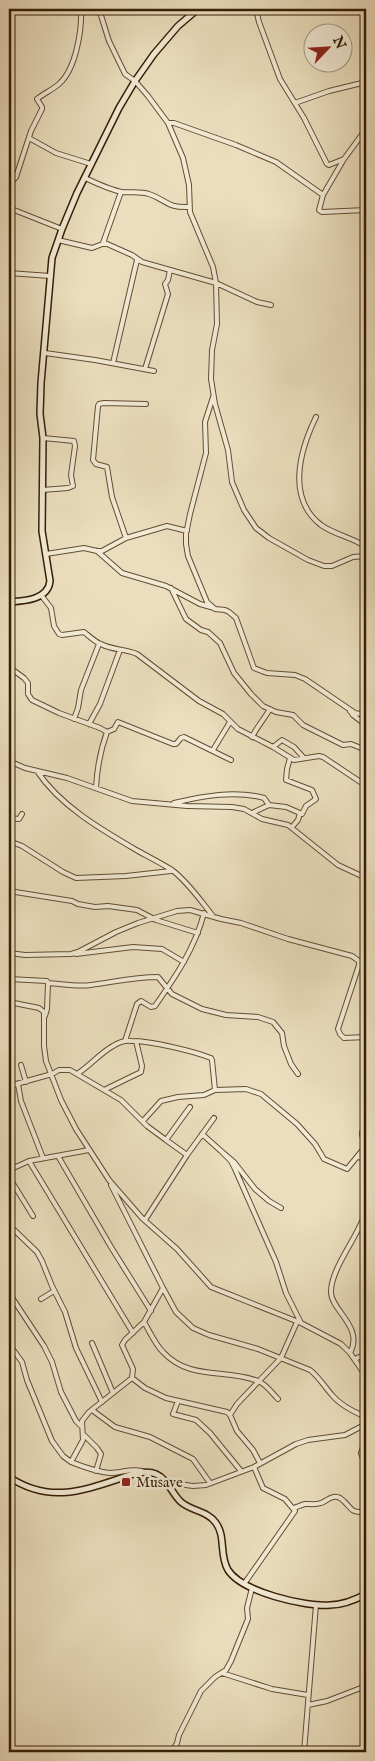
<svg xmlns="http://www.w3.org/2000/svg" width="375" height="1761" font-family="'IM FELL English',serif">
<rect width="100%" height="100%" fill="#ebdebe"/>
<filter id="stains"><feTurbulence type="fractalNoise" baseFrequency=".004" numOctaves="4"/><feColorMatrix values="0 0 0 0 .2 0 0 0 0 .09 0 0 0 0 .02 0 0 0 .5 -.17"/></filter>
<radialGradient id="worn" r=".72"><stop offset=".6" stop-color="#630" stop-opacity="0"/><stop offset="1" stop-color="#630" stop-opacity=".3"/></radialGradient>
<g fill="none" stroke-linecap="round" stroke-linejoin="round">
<defs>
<path id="street" d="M99,9L109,41L125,74L135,81L148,96L168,123L183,158L189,185L190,212L213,267L216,283L217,324L212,350L211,379L215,404L228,450L232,482L244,510L256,528L269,538L308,560L324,566H332L353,557L366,556
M256,9L259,22L280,79L304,118L327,164L329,165L344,159L366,129
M295,103L329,91L366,82
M168,123H174L236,145L276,162L323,195L319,210L322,212L366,210
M29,138L56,153L91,164
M85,178C96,183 110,190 122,192C131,193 140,191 149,194C167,200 166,208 189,207
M9,185L16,177L31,131L42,109V107L37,99C44,93 53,90 60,83C76,68 82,30 81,9
M323,195L344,159
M9,208L62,229
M58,240L92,248L105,243L132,255L142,262L216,283L257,302L271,305
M103,243L121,192
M9,273L50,276
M45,353L95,360L154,371
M113,363L137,260
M145,369L168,294L165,284L168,280L170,270
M213,397L205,422L206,453L190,514L186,534V544L188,556L207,602L215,609L225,610L229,612L236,618L254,668L267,673L295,675L305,679L355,713L366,715
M316,417C300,450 286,498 321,525C335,535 352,537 366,547
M42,490L68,488L73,486L71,475L75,446L74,441L43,438
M126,538L167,526L187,531
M97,551L122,573L166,586L200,604L214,608
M46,554L84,548L97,551H102L126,538L112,497L107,467L96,464L93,460L98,406L99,404L104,403L146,404
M171,588L186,619L201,630L208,632L220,643L234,673L251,694L263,706L276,712L293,715L303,725L343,745L351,744L366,750
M41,595L51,608L54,626L59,634L62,635L84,632C89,636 95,642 101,644C112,650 126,649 137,654L199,701L223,714L238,729L273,747L294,760L319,756L323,757L362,783L366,789
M9,667L24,678L28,683V694L32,700L59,713L100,728L107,732
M350,711L353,715L366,725
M74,719L78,708L81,690L99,644
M89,724L100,704L120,650
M252,737C257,727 264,719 270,709
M273,747L282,740L294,747L304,758
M213,750L230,722
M290,758L287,769L286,780L312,790L316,799L306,806L302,814L300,813
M9,761L25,768L67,778L132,801L187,806L232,807L244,809L262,819L288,825L338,865L366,878
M37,771C60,806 102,830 138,851C149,857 161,863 172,870C187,881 201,901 213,916
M96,788C97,769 100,751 107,732L114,729L118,722L173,744H176L181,738L184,737L231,760
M174,803C203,796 235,790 264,798L269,805
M252,813L269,805L286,807L300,813L298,820L292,827
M9,818L19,819L22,814
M9,841L22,846L63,872L76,878L126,876L171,871
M9,891L72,901L78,904L95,907L108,906L137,910L156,920L198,933
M9,953L25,955L71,954L78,952L116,932L138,923L177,911L190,910L221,919L241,923L288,939L352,956L359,961V965L338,1029L340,1034L344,1038L366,1037
M76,954L133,947L162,949L184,962
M9,979L47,981L48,983L47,1009L45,1016
M48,983C63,984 77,987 91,985C114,982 134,977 158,977L172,994L202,1009L226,1015L258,1017L273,1022L282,1033L284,1046L291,1064L298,1074
M9,1002L39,1008L44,1012V1046L46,1061L61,1100L76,1129L109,1180L142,1218L177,1249L211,1287L301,1323L341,1344L350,1353L366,1376
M125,1041L137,1004L141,1001L151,1007L155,1006C176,976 195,948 204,913
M21,1065L26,1082
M77,1074C90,1066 100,1053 113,1046C119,1042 125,1040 132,1041C151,1041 193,1051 211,1058L212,1060L215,1090L246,1089L261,1094L297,1124L315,1144L324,1159L347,1169L365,1147L366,1148
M18,1084L21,1101L43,1158
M9,1086L52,1074L59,1070H70L121,1100L147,1126L166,1140L190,1107
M104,1090L141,1072L142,1066L136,1041
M143,1121L161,1101L178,1097L204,1095L215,1090
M202,1134L221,1151
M365,1147L362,1134L363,1129L366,1127
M187,1155L214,1118
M58,1156L111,1247L151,1311
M358,1157L366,1159
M29,1161L133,1333
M9,1170L29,1161L89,1150
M9,1177L33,1216
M111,1185L163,1288L144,1322L125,1340L122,1345L133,1369L132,1378L89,1412L82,1421L83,1440L71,1462C84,1467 96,1472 110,1473C121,1473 131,1468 142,1471
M281,1208L269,1201L255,1189L234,1162L221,1151L231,1161L235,1169L276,1262L286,1293L301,1323
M145,1220L187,1155L166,1140
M9,1225L37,1252L42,1261L52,1286L65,1312L76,1348L102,1402
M163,1288L176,1312L193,1328L209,1335L258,1349L310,1370C319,1377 324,1386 332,1395C340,1405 354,1412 366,1417
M9,1293L44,1346L52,1362L61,1392L76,1421L81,1426
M41,1299L54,1291
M144,1322C150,1332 155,1344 163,1352C190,1381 225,1368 258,1381C266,1384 272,1393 278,1399
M92,1343L113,1393
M9,1344L22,1362L27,1380L52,1441L63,1456L71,1462
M350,1353C364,1327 332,1311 331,1293C330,1269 359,1236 366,1211
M355,1359L366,1354
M132,1378L145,1388L166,1398L227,1412L230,1415L237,1431L253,1450L260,1463
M178,1401L173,1414L196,1420L210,1433L241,1471
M92,1410L115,1427L150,1437L193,1459L210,1483
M230,1415L237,1404L281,1358L297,1322
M84,1435L97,1448L101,1454L96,1471
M366,1438L361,1453L366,1467
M168,1484L172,1483L193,1486L206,1485L254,1467L296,1444L308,1440L345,1435L366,1424
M294,1508C297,1507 301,1505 305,1504C310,1504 316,1505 321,1503C327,1501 332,1494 340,1498C351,1505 349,1515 366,1511
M244,1584L295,1511L285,1499L263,1488L254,1467
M222,1673L272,1689L308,1695
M308,1705L327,1701L366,1686
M172,1752L177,1743L179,1735L201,1691L215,1677L226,1670L231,1661L248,1619L247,1608L252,1588
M304,1752L316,1605"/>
<path id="secondary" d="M9,602C24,601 48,600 50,581L42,531L43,438L40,414L41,383L52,258L62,229L77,193L119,108L135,81L154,54L178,26L198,9
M9,1477C54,1507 91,1487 137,1473C143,1472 150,1471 156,1474C168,1479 172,1494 181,1502C191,1511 208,1511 216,1523C226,1537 219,1555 228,1570C242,1592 305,1607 330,1605C343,1605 355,1600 366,1594"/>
</defs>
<!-- street casing -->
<use href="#street" stroke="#624e34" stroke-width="6"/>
<!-- secondary casing -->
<use href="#secondary" stroke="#351e06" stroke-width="8"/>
<!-- street -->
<use href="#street" stroke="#f2ead5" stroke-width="4"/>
<!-- secondary -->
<use href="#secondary" stroke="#f2ead5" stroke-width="5"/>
</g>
<!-- markers -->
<rect fill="#8f2418" stroke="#f2ead5" stroke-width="2" x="121" y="1477" width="10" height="10" rx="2.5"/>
<g text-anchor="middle" stroke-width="5" stroke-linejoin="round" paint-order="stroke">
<!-- poi labels -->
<g font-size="15" fill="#351e06" stroke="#f2ead5" text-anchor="start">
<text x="136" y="1487">Musave</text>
</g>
</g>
<!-- margin -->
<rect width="375" height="1761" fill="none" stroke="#ebdebe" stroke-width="30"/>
<rect x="10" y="10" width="355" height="1741" fill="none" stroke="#351e06" stroke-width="2.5"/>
<rect x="15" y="15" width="345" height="1731" fill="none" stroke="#351e06"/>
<!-- north arrow -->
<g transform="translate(328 48) rotate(65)"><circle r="24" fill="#f2ead5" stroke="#a69882"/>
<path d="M0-4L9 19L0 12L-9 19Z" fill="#8f2418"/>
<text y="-8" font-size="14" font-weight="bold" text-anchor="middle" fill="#351e06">N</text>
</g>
<rect width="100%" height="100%" filter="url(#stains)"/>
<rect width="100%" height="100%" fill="url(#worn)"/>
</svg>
